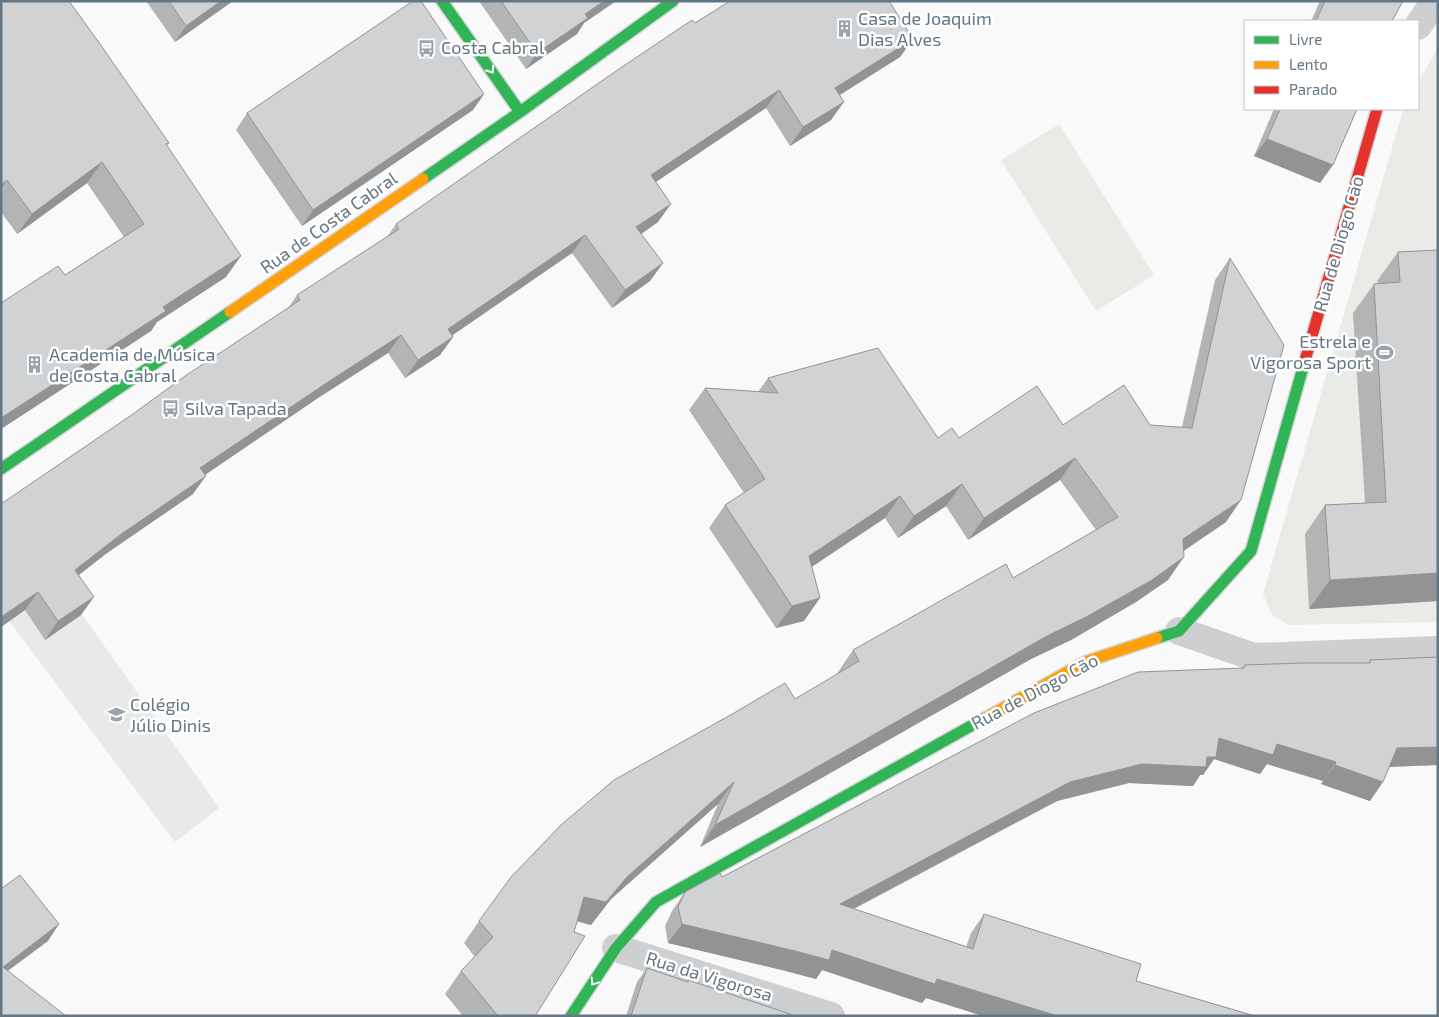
<svg xmlns="http://www.w3.org/2000/svg" width="1439" height="1017" font-family="'Exo 2',sans-serif">
<rect width="100%" height="100%" fill="#f9f9f9"/>
<!-- built -->
<path fill="#e8e9e9" d="M8,510L219,808L175,842L1,610V514Z"/>
<!-- green -->
<path fill="#e8ebe6" d="M1438,47V622L1289,625L1272,615L1263,594L1403,110L1418,109V83Z
M1059,124L1154,275L1096,311L1001,160Z"/>
<g fill="none" stroke-linecap="round" stroke-linejoin="round">
<defs>
<path id="fast" d="M442,1L520,112
M423,179L520,112L673,1
M1,469L230,312
M1157,638L1179,631L1251,551L1306,357
M571,1016L616,948L656,902L987,717"/>
<path id="slow" d="M230,312L423,179
M987,717L1085,662L1157,638"/>
<path id="jam" d="M1306,357L1377,109"/>
</defs>
<!-- fast casing -->
<use href="#fast" stroke="#d5d6d7" stroke-width="14"/>
<!-- slow casing -->
<use href="#slow" stroke="#d5d6d7" stroke-width="14"/>
<!-- jam casing -->
<use href="#jam" stroke="#d5d6d7" stroke-width="14"/>
<!-- street -->
<path stroke="#cecfd0" stroke-width="28" d="M1418,26L1435,1
M1179,631L1254,657L1438,650
M616,948L831,1016"/>
<!-- fast -->
<use href="#fast" stroke="#30b455" stroke-width="11"/>
<!-- slow -->
<use href="#slow" stroke="#ff9f0a" stroke-width="11"/>
<!-- jam -->
<use href="#jam" stroke="#e5322d" stroke-width="11"/>
</g>
<!-- wall -->
<path fill="#b3b5b5" d="M1,1L169,143L167,145L226,277L157,322L151,331L1,429V303L65,275L124,237L87,183L17,234L1,212Z
M146,1H233L175,42Z
M479,1H616L584,23L577,34L526,69Z
M1320,1H1403L1392,21H1311Z
M695,23L913,39L900,57L840,95L831,120L790,146L766,108L656,182L658,222L641,234L663,263L650,281L612,308L572,253L453,335V337L440,355L405,378L388,353L318,398L205,475L193,494L107,553L79,575L81,615L45,640L25,610L1,627L289,307L297,295L387,237L396,224Z
M484,94L473,110L302,226L236,130L247,113Z
M1274,109H1357L1320,183L1254,156Z
M1398,252L1438,601L1309,609L1305,534L1325,505L1365,503L1353,313L1374,284L1378,283L1377,281Z
M1230,258L1226,522L1184,551L1168,580L1136,602L1071,640L1031,659L700,847L718,804L611,899L591,925L577,921L535,1016H463L445,994L461,971L475,957L464,943L479,921L795,699L839,674L838,672L853,650L1013,578L1096,530L1060,480L968,540L946,506L898,538L885,518L812,567L804,621L776,628L709,528L725,505L744,493L689,410L705,388L758,392L768,378L938,438H959L1063,425H1150L1182,427L1215,280Z
M1438,657V765L1389,767L1370,801L1321,784L1323,781L1267,764L1260,774L1214,759L1203,775H1200L1193,786L1129,783L1057,801L854,909L966,947L971,933L984,914L1136,981L1255,1016H983L926,998L922,1003L822,970L816,979L782,970L668,943L665,926L672,911L685,892L1243,668L1245,665L1369,663L1370,660Z
M647,968L687,981L688,980L796,1016H626L637,982Z"/>
<!-- shaded-wall -->
<path fill="#929394" d="M221,1H233L175,42L186,26Z
M604,1H616L584,23L577,34L526,69L537,53L585,14Z
M913,39L900,57L822,106L835,88Z
M779,90L766,108L638,194L651,175Z
M484,94L473,110L302,226L313,210Z
M844,102L831,120L790,146L803,127Z
M1267,139L1333,165L1320,183L1254,156Z
M102,162L87,183L17,234L32,214Z
M7,180L1,189V185Z
M671,204L658,222L624,246L636,227Z
M585,235L572,253L435,347L448,329Z
M241,256L226,277L157,322L151,331L1,429V418L163,307Z
M663,263L650,281L612,308L625,290Z
M401,335L388,353L318,398L187,487L200,468L331,380Z
M453,337L440,355L405,378L418,360Z
M1075,458L1060,480L968,540L984,518Z
M206,476L193,494L107,553L62,588L75,570L120,535Z
M962,484L946,506L898,538L914,516Z
M900,496L885,518L793,579L809,556Z
M1241,500L1226,522L1168,561L1183,539Z
M1184,557L1168,580L1136,602L1071,640L1031,659L700,847L715,825Z
M1438,573V601L1309,609L1330,580Z
M38,592L25,610L1,627V617Z
M94,597L81,615L45,640L58,621Z
M820,598L804,621L776,628L792,606Z
M1219,738L1277,744L1336,762L1323,781L1267,764L1260,774L1214,759L1203,775H1200L1193,786L1129,783L1057,801L826,923L840,904L1070,782Z
M1438,747V765L1383,767L1397,748Z
M1335,765L1383,782L1370,801L1321,784Z
M734,782L718,804L611,899L591,925L569,919L584,897L627,877Z
M59,924L48,941L1,976L3,967Z
M682,924L832,950L937,979L1058,1016H983L926,998L922,1003L822,970L816,979L782,970L668,943Z"/>
<!-- building -->
<path fill="#d0d2d3" stroke="#929394" d="M1,1H69L100,44L169,143L166,144L241,256L163,307L166,311L1,418V303L58,266L65,275L144,224L102,162L32,214L7,180L1,185Z
M169,1H221L186,26Z
M413,1H421L484,94L313,210L247,113Z
M501,1H604L585,14L588,18L537,53Z
M730,1H889L913,39L835,88L844,102L803,127L779,90L651,175L671,204L636,227L663,263L625,290L585,235L448,329L453,337L418,360L401,335L331,380L200,468L206,476L120,535L75,570L94,597L58,621L38,592L1,617V504L133,414L185,376L300,300L297,295L399,229L396,224L616,71L692,20L695,23Z
M1325,1H1403L1392,21H1316Z
M1280,109H1357L1333,165L1267,139Z
M1438,250V573L1330,580L1325,505L1386,502L1374,284L1400,282L1398,252Z
M1230,258L1284,345L1241,500L1183,539L1184,557L1152,580L1086,617L1047,636L715,825L734,782L627,877L606,902L584,897L574,932L585,936L544,1002L535,1016H498L461,971L493,937L479,921L511,877L561,825L614,780L734,713L785,683L795,699L859,661L853,650L1006,564L1013,578L1118,517L1075,458L984,518L962,484L914,516L900,496L809,556L820,598L792,606L725,505L765,479L705,388L778,393L768,378L878,348L938,438L952,428L959,438L1037,386L1063,425L1124,385L1150,425L1192,428Z
M1438,657V747L1397,748L1383,782L1335,765L1336,762L1277,744L1273,755L1219,738L1216,757H1207L1206,767L1142,764L1070,782L840,904L973,949L984,914L1141,964L1136,981L1255,1016H1058L937,979L935,984L832,950L829,960L795,951L682,924L678,907L685,892L720,873L722,877L1034,713L1138,672L1244,668L1245,665L1302,663H1370V660Z
M20,875L59,924L3,967L66,1016H1V889Z
M647,968L688,982V980L796,1016H631Z"/>
<!-- one-way arrows -->
<defs><path id="oneway-chevron" d="M-2-3.5L2.5 0L-2 3.5" fill="none" stroke-width="1.6" stroke-linecap="round" stroke-linejoin="round" transform="scale(1.25)"/></defs>
<g stroke="#fff">
<use href="#oneway-chevron" transform="translate(491 70) rotate(55)"/>
<use href="#oneway-chevron" transform="translate(594 982) rotate(124)"/>
</g>
<!-- icons -->
<defs>
<symbol id="building-bare" viewBox="-9 -9 18 18"><path d="M-4-6H4V6H1V3H-1V6H-4ZM-2.5-4.3h1.7v1.8h-1.7ZM.8-4.3h1.7v1.8H.8ZM-2.5-1h1.7V.8h-1.7ZM.8-1h1.7V.8H.8Z" fill="#99a4ac" stroke="#fff" stroke-width="2.5" paint-order="stroke"/></symbol>
<symbol id="bus-bare" viewBox="-9 -9 18 18"><path d="M-5-6H5V4H4V6H2V4H-2V6H-4V4H-5ZM-3.5-4V0h7V-4ZM-3.5 1.2v1.5H-2V1.2ZM2 1.2v1.5H3.5V1.2Z" fill="#99a4ac" stroke="#fff" stroke-width="2.5" paint-order="stroke"/></symbol>
<symbol id="stadium-bare" viewBox="-9 -9 18 18"><path d="M0-5a6.5 5 0 1 0 0 10a6.5 5 0 1 0 0-10ZM-3.5-1.8h7v3.6h-7Z" fill="#99a4ac" stroke="#fff" stroke-width="2.5" paint-order="stroke"/></symbol>
<symbol id="school-bare" viewBox="-9 -9 18 18"><path d="M0-5L7-2L0 1L-7-2ZM-4 1L0 2.5L4 1V4Q0 6-4 4Z" fill="#99a4ac" stroke="#fff" stroke-width="2.5" paint-order="stroke"/></symbol>
</defs>
<g fill-rule="evenodd">
<use href="#building-bare" x="832" y="16" width="25" height="25"/>
<use href="#bus-bare" x="414" y="36" width="25" height="25"/>
<use href="#stadium-bare" x="1372" y="340" width="25" height="25"/>
<use href="#building-bare" x="22" y="352" width="25" height="25"/>
<use href="#bus-bare" x="158" y="396" width="25" height="25"/>
<use href="#school-bare" x="104" y="702" width="25" height="25"/>
</g>
<g text-anchor="middle" stroke-width="5" stroke-linejoin="round" paint-order="stroke">
<!-- poi labels -->
<g font-size="18" fill="#657683" stroke="#fff" text-anchor="start">
<text x="858" y="25">Casa de Joaquim<tspan x="858" dy="21">Dias Alves</tspan></text>
<text x="441" y="54">Costa Cabral</text>
<text x="1371" y="348" text-anchor="end">Estrela e<tspan x="1371" dy="21">Vigorosa Sport</tspan></text>
<text x="49" y="361">Academia de Música<tspan x="49" dy="21">de Costa Cabral</tspan></text>
<text x="185" y="415">Silva Tapada</text>
<text x="130" y="711">Colégio<tspan x="130" dy="21">Júlio Dinis</tspan></text>
</g>
<!-- street labels -->
<g font-size="18" fill="#657683" stroke="#fff">
<text transform="translate(329 223) rotate(-35)" y="6">Rua de Costa Cabral</text>
<text transform="translate(1339 244) rotate(-74)" y="6">Rua de Diogo Cão</text>
<text transform="translate(1035 692) rotate(-28)" y="6">Rua de Diogo Cão</text>
<text transform="translate(709 977) rotate(17)" y="6">Rua da Vigorosa</text>
</g>
</g>
<!-- border -->
<rect width="1439" height="1017" fill="none" stroke="#657683" stroke-width="5"/>
<!-- legend -->
<rect x="1244" y="20" width="175" height="90" fill="#ffffff" stroke="#c1c8cd"/>
<rect x="1254" y="36" width="25" height="8" fill="#30b455" stroke="#c1c8cd"/>
<text x="1289" y="45" font-size="15" fill="#657683">Livre</text>
<rect x="1254" y="61" width="25" height="8" fill="#ff9f0a" stroke="#c1c8cd"/>
<text x="1289" y="70" font-size="15" fill="#657683">Lento</text>
<rect x="1254" y="86" width="25" height="8" fill="#e5322d" stroke="#c1c8cd"/>
<text x="1289" y="95" font-size="15" fill="#657683">Parado</text>
</svg>
